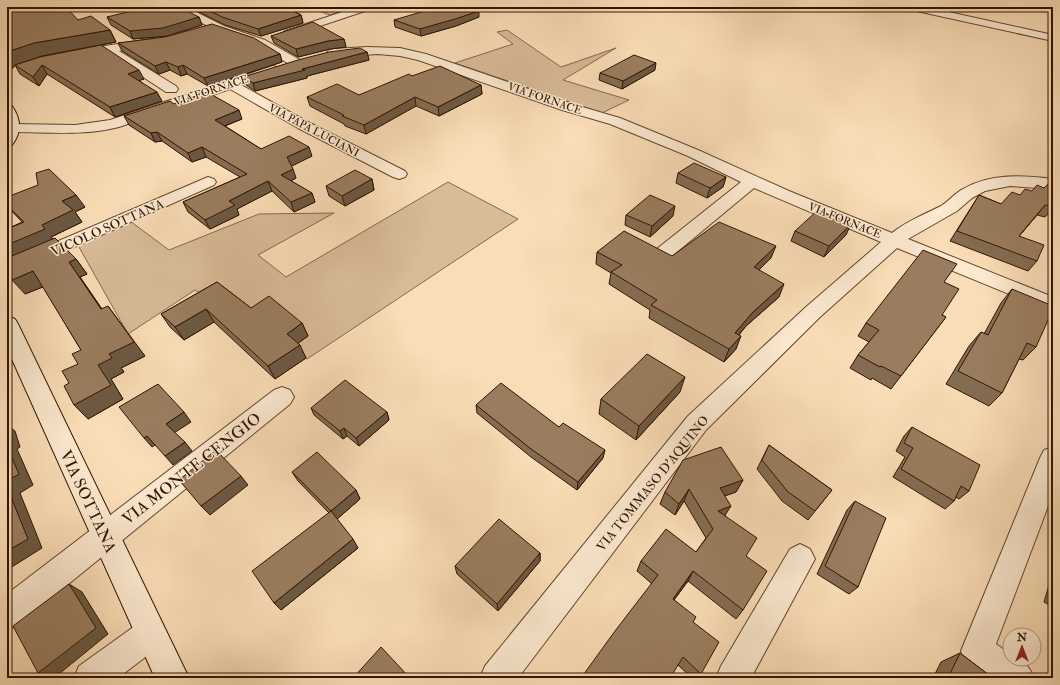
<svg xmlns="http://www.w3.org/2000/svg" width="1060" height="685" font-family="'IM FELL Double Pica',serif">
<rect width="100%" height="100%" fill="#faddb6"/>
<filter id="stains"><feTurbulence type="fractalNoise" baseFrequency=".005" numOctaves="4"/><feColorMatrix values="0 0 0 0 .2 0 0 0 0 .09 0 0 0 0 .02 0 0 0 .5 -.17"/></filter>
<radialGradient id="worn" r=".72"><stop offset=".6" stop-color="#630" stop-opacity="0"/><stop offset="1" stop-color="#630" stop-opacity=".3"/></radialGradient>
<!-- green -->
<path fill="#d8bb97" stroke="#84684c" d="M308,7H356L330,15Z
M507,30L561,67L616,48L563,80L629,100L602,113L455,63L513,44L497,32Z
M448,182L518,219L307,359L195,290L128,334L75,240L130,221L169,250L259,214L334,213L258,255L286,277Z"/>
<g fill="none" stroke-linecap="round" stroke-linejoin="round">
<defs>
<path id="street" d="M173,7H186L224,26L265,40L300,60L302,63L300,66H292L257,44L216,30L174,9Z
M357,7H372L371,9L293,35H285L283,33L285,31Z
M907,7H926L1053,35V41L912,10Z
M151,39L155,40L157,42L155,44L119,51L176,86L178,89L176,92H166L106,53L78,58L74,57L72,54L74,51L78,50Z
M367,47L400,48L426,54L572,104L620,118L698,150L789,191L892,233C907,221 925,214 941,206C949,201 955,193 963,189C990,173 1023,175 1053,179V189L1010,186L985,191L972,198L957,211L908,239L1053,297V312L897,248L820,317L706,430L518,678H480L485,666L688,416L806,307L881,242L754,188L672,256L665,258L658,256L656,252L658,248L741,182L688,156L610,124L562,110L418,60L400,56L378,54L333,57L329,56L327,53L329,50L333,49Z
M273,66L277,67L279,70L277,73L241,85L308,122L405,171L407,174L405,177L399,179L393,177L298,128L230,89L119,127C84,136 49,132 13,132L7,130L8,125L13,124L75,125L110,120Z
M208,177L214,179L216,182L214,185L7,277V263Z
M282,387L290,390L294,397L290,404L18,625L7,630V594L274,390Z
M1053,447V493L996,644L1010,654V659C1024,659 1029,666 1034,678H988L965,663L961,651L1040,458L1044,450Z
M800,544L810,549L815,559L751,678H716L721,666L790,549Z
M150,618L161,623L166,634L161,645L118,678H74L79,666L139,623Z"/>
<path id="secondary" d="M7,105L12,106C21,119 22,132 12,145L7,147Z
M7,316L15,319L18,324L189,678H155L7,348Z"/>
</defs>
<!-- street casing -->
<use href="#street" stroke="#63462e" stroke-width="2"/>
<!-- secondary casing -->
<use href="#secondary" stroke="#311400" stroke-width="2"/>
<!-- street -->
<use href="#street" fill="#fce9d0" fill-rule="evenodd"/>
<!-- secondary -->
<use href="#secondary" fill="#fce9d0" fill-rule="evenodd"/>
</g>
<!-- wall -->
<path fill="#846c52" stroke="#311400" d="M7,7L78,20L110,30L116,42L42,56L15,65L12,69L7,66Z
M189,7H293L294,11L301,15L303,23L261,36L225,25Z
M107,17H199L202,25L167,36L133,39L111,25Z
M479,17L456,26L421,36L395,27L394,20Z
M271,36L344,39L346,47L330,49L298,57L274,43Z
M118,43L280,54L282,62L208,86L187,74L181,76L170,70L159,74L122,51Z
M367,52L369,60L307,76V78L255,91L246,85L243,77Z
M40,57L144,79L139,80L162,101L115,117L47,74L39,86L20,74L15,65Z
M655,70L622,89L599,80L600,73Z
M412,76L481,85L482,94L439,116L416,106L366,134L345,126L344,124L310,106L307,97L359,95Z
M174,104L242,119L225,126L261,149L312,156L291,166L296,178L291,181L312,193L315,202L294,212L272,191L237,209L239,215L210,229L188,212L183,202L240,177L206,157L192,162L162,141L155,142L129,125L124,116Z
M678,173L726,177L723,187L707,198L676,183Z
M372,179L374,190L345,206L329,196L326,186Z
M1053,183V212L1050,211L1045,217L1037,215L1019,236L1037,261L1028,271L950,241L979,195L1001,204L1020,195L1044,188Z
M7,197L85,207L75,212L82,222L51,237L76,259L87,274L80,277L102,309L145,356L121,368L124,372L111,379L123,399L88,419L69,383L78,364L81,350L43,287L25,294L12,263L7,258V229L22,222L7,206Z
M626,215L673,216L650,237L625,225Z
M795,231L846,235L824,257L791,241Z
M597,252L672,256L771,258L759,270L779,297L746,326L739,335L736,349L724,362L649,318L650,310L609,284L611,273L596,264Z
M217,282L251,308L302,323L308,336L298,343L306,358L275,379L214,322L184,340L170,327L161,314Z
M944,282L942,315L946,317L891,389L872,378L871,380L850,368L858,355L869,342L858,336L866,323Z
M1012,289L1036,347L1023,360L1019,359L1002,393L989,406L946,384L969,346L981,332L984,334L1001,303Z
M680,392L636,440L599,414L601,399Z
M476,405L559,427L603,458L577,490L531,457L477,413Z
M311,408L387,412L389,420L359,446L347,436L343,439L314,415Z
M912,427L969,491L959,499L956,497L954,501L945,509L893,477L905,457L896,451L904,436Z
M769,445L832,490L808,520L782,501L757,469Z
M292,472L356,490L360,499L337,519L358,548L281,610L274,603L329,513L298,481Z
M743,480L736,492L724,496L725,516L746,556L743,610L736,619L688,581L674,600L693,622L701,674L698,678H692L678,665L651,583L637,571L641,561L696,552L706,538L684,501L675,515L660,504L665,492Z
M855,501L858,587L849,594L817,574L847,510Z
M540,553V561L498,611L457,574L455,566Z
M1053,571V607L1044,602Z
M960,653L993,678H933L941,662Z"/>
<!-- shaded-wall -->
<path fill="#6c5842" stroke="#311400" d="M7,7H47L7,18Z
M424,7H435L425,9Z
M479,11V17L456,26L421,36L420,29Z
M301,15L303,23L261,36L258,29Z
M199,17L202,25L167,36L133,39L130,31Z
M110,30L116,42L42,56L15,65L12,69L7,61V52L34,43Z
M344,39L346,47L330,49L298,57L296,49L328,41Z
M367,52L369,60L307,76V78L255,91L253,83L302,69Z
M280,54L282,62L208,86L204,78Z
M166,62L170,70L159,74L155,66Z
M656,63L655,70L622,89L623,81Z
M42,65L47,74L39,86L33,77Z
M183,65L187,74L181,76L178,67Z
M139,70L144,79L133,83L128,74Z
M481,85L482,94L439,116L438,107Z
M157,92L162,101L115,117L110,107Z
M415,97L416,106L366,134L364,125Z
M239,110L242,119L219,128L215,120Z
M157,132L162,141L155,142L151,133Z
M202,147L206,157L192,162L188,153Z
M309,147L312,156L290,167L287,157Z
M293,169L296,178L284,184L281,175Z
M726,177L723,187L707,198L710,188Z
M372,179L374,190L345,206L342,196Z
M268,181L272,191L237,209L239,215L210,229L205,220L229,201Z
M312,193L315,202L294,212L291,202Z
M76,195L85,207L75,212L82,222L51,237L54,241L9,260L7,258V245L42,225L62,201Z
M1045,205L1037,215L1011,246L1019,236Z
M675,206L673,216L650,237L652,226Z
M851,224L846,235L824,257L829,246Z
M776,246L771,258L749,280L754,267Z
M76,259L87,274L80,277L112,324L101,309L69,262Z
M33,271L45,286L25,294L12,280Z
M784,284L779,297L746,326L730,345L735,333L752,313Z
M108,306L145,356L121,368L124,372L111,379L123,399L88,419L74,405L98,365Z
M206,309L214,322L184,340L175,327Z
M302,323L308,336L293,347L287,334Z
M741,336L736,349L724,362L729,349Z
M300,345L306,358L275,379L268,366Z
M685,377L680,392L636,440L639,426Z
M184,412L191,422L174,433L166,424Z
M387,412L389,420L359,446L356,438Z
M7,425L15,431L20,447L17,449L33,485L20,493L42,548L7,570Z
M344,428L347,436L343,439L340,431Z
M147,436L155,445L152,447L144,438Z
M185,442L192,451L173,465L165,456Z
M605,450L603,458L577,490L578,482Z
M241,476L248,485L210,515L201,506Z
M743,480L736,492L714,500L720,488Z
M689,489L684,501L675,515L679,504Z
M356,490L360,499L336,520L331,511Z
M731,506L724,517L718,511Z
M353,539L358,548L281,610L274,603Z
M540,553V561L498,611L497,604Z
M693,571L688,581L668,608L673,599Z
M69,584L82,592L108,634L54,678H51L38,673Z"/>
<!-- building -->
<path fill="#9a7d5f" stroke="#311400" d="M29,7H66L78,20L91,16L110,30L34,43L7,52V12Z
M148,7H179L199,17L163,28L130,31L107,17Z
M202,7H292L291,10L301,15L258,29L222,17Z
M438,7H468L479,11L455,19L420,29L394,20Z
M313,22L344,39L328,41L296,49L271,36Z
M212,24L254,38L280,54L204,78L183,65L178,67L166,62L155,66L118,43L165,37Z
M101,45L139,70L128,74L157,92L110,107L42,65L33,77L15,65L40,57Z
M360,48L367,52L302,69L305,70L253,83L243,77L298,60L329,52Z
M634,55L656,63L623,81L600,73Z
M440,66L481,85L438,107L415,97L364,125L342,116L344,115L307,97L337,84L359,95L409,74L412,76Z
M207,92L239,110L215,120L261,149L289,136L309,147L287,157L293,169L281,175L312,193L291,202L268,181L229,201L235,205L205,220L183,202L247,174L202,147L188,153L157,132L151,133L124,116L170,101L174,104Z
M694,163L726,177L710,188L678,173Z
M49,169L76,195L62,201L73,210L42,225L45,229L7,245V229L24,222L7,205V197L38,185L36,173Z
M355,170L372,179L342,196L326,186Z
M1050,182L1053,183V207L1045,205L1019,236L1044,245L1037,261L957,231L979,195L1001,204L1012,192L1020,195L1025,189L1032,191L1037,185L1044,188Z
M650,195L675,206L652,226L626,215Z
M818,210L851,224L829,246L795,231Z
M719,222L776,246L754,267L784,284L752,313L735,333L741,336L729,349L651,305L657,300L611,272L622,265L597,252L624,231L672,256Z
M55,238L76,259L69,262L101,309L108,306L134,342L109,354L112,358L98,365L111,385L74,405L64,386L69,383L62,371L78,364L72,354L81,350L33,271L12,280L7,272V265L12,263L7,258Z
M923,250L957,264L944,282L959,289L942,315L946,317L901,376L881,366L880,367L858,355L879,330L866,323Z
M217,282L251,308L269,296L302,323L287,334L300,345L268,366L206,309L175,327L161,314Z
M1012,289L1053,306V309L1036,347L1027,343L1002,393L958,371L981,332L988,335Z
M647,354L685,377L639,426L601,399Z
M345,380L387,412L356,438L344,428L340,431L311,408Z
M501,383L559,427L563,423L605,450L578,482L531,449L476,405Z
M158,384L184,412L166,424L185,442L165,456L147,436L144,438L119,407Z
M912,427L980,465L969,491L961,486L954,501L901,469L913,448L904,443Z
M769,445L832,490L815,511L788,492L762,460Z
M7,447L19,474L7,481Z
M721,447L743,480L720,488L731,506L718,511L757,538L746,556L767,571L743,610L693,571L673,599L696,617L693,622L719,642L701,674L683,657L670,678H581L615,631L658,575L641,561L666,529L696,552L713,529L689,489L679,504L665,492L683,460Z
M216,450L241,476L201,506L179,480Z
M317,452L356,490L331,511L292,472Z
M7,487L28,539L7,551Z
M855,501L886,518L858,587L825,566Z
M331,511L353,539L274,603L252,571Z
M499,519L540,553L497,604L455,566Z
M69,584L96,628L38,673L13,626Z
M381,647L410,678H353Z
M960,653L993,678H948Z"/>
<g text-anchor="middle" stroke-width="3" stroke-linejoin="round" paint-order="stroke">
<!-- far-street labels -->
<g font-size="11" fill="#311400" stroke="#fce9d0">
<text transform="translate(211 90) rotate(-18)" y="4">VIA FORNACE</text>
<text transform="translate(545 98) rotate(19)" y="4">VIA FORNACE</text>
<text transform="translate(314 130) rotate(28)" y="4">VIA PAPA LUCIANI</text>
<text transform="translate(845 220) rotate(22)" y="4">VIA FORNACE</text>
</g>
<!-- street labels -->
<g font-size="13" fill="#311400" stroke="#fce9d0">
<text transform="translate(107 227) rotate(-24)" y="5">VICOLO SOTTANA</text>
<text transform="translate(652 483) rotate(-51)" y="5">VIA TOMMASO D'AQUINO</text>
</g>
<!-- near-street labels -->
<g font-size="16" fill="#311400" stroke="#fce9d0">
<text transform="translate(191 468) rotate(-38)" y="6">VIA MONTE CENGIO</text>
<text transform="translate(89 501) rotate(65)" y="6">VIA SOTTANA</text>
</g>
</g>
<!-- margin -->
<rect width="1060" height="685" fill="none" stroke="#faddb6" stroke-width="24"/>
<rect x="8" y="8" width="1044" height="669" fill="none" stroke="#311400" stroke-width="2"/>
<rect x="12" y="12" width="1036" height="661" fill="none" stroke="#311400"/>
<!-- north arrow -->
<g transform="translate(1022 647)"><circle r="19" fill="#fce9d0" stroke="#ab947d"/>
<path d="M0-3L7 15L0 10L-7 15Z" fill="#8f2418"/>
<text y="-6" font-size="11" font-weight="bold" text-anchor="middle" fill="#311400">N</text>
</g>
<rect width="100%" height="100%" filter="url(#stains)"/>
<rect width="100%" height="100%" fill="url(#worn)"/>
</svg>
